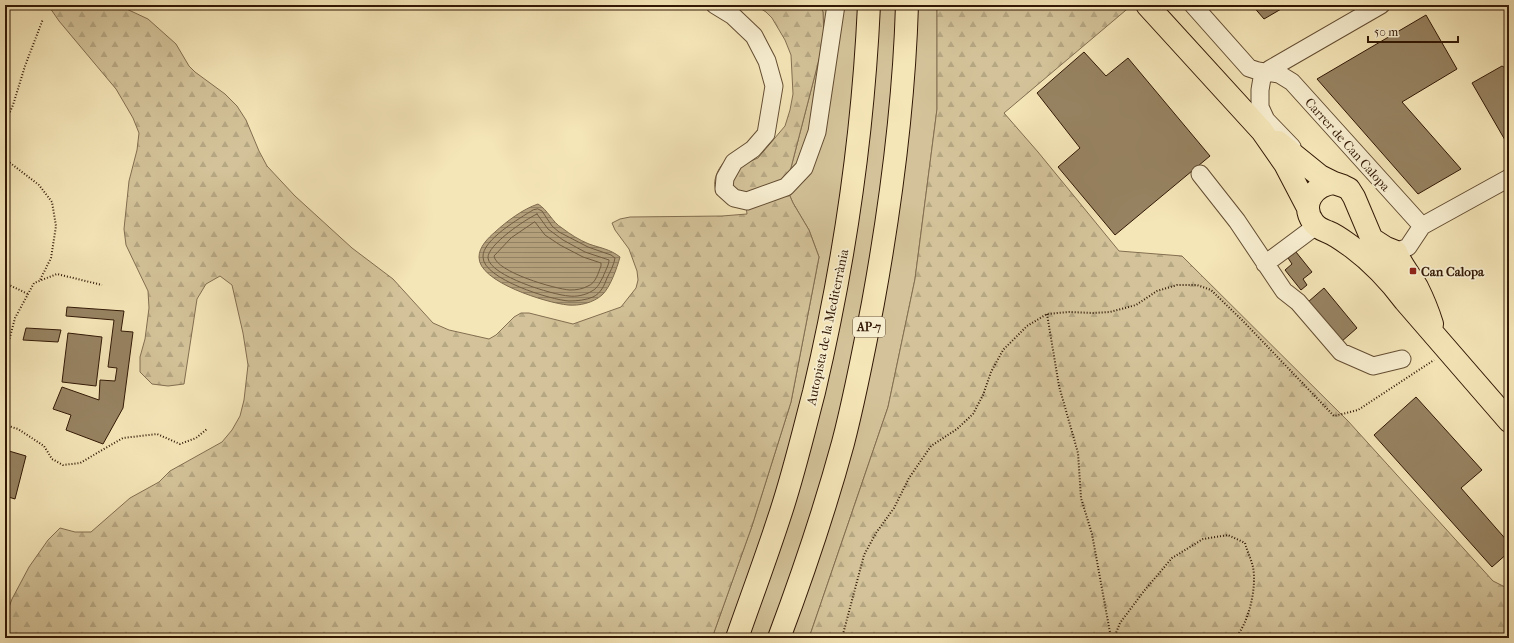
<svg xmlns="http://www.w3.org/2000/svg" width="1514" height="643" font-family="'IM FELL French Canon',serif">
<defs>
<pattern id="forest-firs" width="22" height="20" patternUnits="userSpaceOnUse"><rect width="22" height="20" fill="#d4c39a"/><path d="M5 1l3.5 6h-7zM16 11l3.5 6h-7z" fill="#b6a783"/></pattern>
<pattern id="water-rules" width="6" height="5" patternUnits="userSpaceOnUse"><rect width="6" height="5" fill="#b3a07b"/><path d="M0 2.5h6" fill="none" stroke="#928163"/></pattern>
</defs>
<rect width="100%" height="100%" fill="#f5e6b8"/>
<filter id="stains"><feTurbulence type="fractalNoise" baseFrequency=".005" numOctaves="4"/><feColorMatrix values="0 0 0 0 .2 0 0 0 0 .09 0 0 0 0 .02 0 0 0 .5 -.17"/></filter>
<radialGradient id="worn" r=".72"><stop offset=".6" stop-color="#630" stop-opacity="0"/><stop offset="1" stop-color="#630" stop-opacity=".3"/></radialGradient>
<!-- grass -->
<path fill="#d4c39a" stroke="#836e50" d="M820,5H937V109L915,279L888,407L809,638H712L752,526L791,402L819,257L809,230L793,203L786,187L824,40L823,12Z"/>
<!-- forest -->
<path fill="url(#forest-firs)" stroke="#836e50" d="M48,5H118L148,19L176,44L189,66L195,72L225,94L237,106L246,120L259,151L267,166L295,196L352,248L393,279L433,323L449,330L489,339L496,335L514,317L521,313H529L573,324L621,307L636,288L638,280L637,271L629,249L615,230L612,223L620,219L630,217L722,216L747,214L746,206C740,203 722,197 718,193C709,184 720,162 730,158C736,155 745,158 751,161L758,158L785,126L790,110L793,94L791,55L785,40L772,18L766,12L755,5H820L823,12L824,40L786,187L793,203L809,230L819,257L791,402L752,526L712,638H5V618L12,599L29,567L48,540L60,528L75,532H91L130,498L159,482L170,471L222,442L232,430L240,416L244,400L248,365L243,333L232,285L220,276L206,284L197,299L184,384L168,386L152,384L140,372V357L145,339L149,308L148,291L126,245L124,229L129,181L137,150L139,133L133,118L116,89L59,21Z
M937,5H1132L1004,113L1038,152L1119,251L1182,256L1348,421L1493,581L1509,589V638H809L888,407L915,279L937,109Z"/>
<!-- water -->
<path fill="url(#water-rules)" stroke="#7f6a4c" d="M538,204C548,210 552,222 562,228C570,234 579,240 589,244C600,248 610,249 620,257C617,268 610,288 602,295C593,303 579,306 568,305C547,303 478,282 479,257C479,247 488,238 495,232C507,221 523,209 538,204Z"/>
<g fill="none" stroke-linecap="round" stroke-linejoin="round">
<!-- shore -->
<path stroke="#725c40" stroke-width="1" d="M538,209L542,211L552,226L559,232L588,247L611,255L615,258C614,265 610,272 607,278C604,286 601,293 593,297C586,300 577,301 569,301C551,300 483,279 483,257C482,240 520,218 533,210Z
M537,214L548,229L563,240L585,252L609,260C609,265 605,271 603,277C600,282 598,288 592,291C586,295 576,297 569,296C553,295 490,276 488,258C487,245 526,219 537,214Z
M535,222L545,235L560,245L583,257L601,263V266C598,273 596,283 588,286C583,289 576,290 570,290C555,289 496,272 494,256L511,238Z"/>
</g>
<!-- building -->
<path fill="#978362" stroke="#321805" d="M1252,5H1288L1264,19Z
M1426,15L1457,69L1402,102L1461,169L1418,194L1317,79Z
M1084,52L1106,76L1128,58L1210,156L1115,235L1058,167L1080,148L1037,93Z
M1502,66L1509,70V147L1472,83Z
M1296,252L1312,272L1303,279L1307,285L1301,290L1285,270L1292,264L1288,258Z
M1324,288L1357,328L1341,342L1308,302Z
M67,307L124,311L121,331L133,332L123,408L103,444L66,430L71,415L53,409L62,387L99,400L100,380L115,381L117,368L108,367L114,320L66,316Z
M26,328L61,330L58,342L23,340Z
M68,333L102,337L96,386L62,382Z
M1416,397L1482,470L1461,488L1509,543V552L1492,567L1374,435Z
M9,451L26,456L15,499L5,496V467Z"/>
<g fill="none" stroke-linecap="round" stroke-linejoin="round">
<defs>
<path id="minor" d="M715,5L733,16L754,36L767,61L774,86L766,134L753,149L734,162L725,178L724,189L734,198L747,201L786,187L804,168L817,132L836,5
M1193,5L1249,68L1258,71L1279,74L1292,82L1422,226
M1292,147L1266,120L1260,107V90L1262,78L1270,69L1381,5
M1200,174L1237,221L1284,291L1298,302L1341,352L1373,366L1402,359
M1396,252L1408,247L1422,226L1509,178
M1265,264L1316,226"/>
<path id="major" d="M1147,5L1262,131L1285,164L1308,208
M1278,142L1320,176L1334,183L1343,186L1349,189L1354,197L1387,275
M1334,183C1314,185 1300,204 1313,222C1317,228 1323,230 1328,232C1336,235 1345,242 1352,247C1372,262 1390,281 1405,301L1509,421
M1372,239L1386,248L1396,252C1401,265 1410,275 1417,287C1423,299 1428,311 1432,324"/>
<path id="highway" d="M737,638C751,598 766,558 779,518C793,477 803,434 814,392C844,265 863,135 869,5
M779,638C803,574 825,509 843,443C855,397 864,350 873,303C891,204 904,105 907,5"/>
</defs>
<!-- minor casing -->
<use href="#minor" stroke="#634c32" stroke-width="19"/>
<!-- major casing -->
<use href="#major" stroke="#321805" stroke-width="24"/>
<!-- highway casing -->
<use href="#highway" stroke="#321805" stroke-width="24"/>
<!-- path -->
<path stroke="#321805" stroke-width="2" stroke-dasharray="1 2" stroke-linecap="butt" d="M5,123L13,105L25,66L43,19
M5,159L39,185L52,202L56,226L51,258L40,280
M5,283L28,294
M1047,314L1059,386L1078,453L1081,498L1092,534L1111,638
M5,356L15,318L34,283L57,274L102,285
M5,425L18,429L44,446L52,459L63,465L80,463L123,438L157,434L180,444L196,438L207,429
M842,638L864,555L876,533L894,508L909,478L931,446L957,429L973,414L983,395L991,372L1003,350L1027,326L1047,314L1069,312L1093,313L1110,312L1136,305L1157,291L1177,285H1197L1211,290L1243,321L1334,416L1358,410L1434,360
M1114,638L1120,623L1144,591L1172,558L1203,539L1228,535L1245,543C1247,551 1251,559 1253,567C1257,587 1249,623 1235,638"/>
<!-- minor -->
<use href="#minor" stroke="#f8efd1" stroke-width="17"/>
<!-- major -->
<use href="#major" stroke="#f5e6b8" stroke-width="22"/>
<!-- highway -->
<use href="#highway" stroke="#f5e6b8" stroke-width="22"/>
</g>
<!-- markers -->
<rect fill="#8f2418" stroke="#f8efd1" stroke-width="1.5" x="1409" y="267" width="8" height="8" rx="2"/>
<g text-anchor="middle" stroke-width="3.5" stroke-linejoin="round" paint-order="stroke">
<!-- shield labels -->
<rect fill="#f8efd1" stroke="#6d5842" stroke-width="1" x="853" y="317" width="32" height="20" rx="3"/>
<g font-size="12" font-weight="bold" fill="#321805">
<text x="869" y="331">AP-7</text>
</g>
<!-- street labels -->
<g font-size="13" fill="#321805" stroke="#f8efd1">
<text transform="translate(1348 144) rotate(48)" y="5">Carrer de Can Calopa</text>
<text transform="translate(827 327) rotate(-78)" y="5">Autopista de la Mediterrània</text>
</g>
<!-- poi labels -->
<g font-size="13" font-weight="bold" fill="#321805" stroke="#f8efd1" text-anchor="start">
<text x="1421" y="276">Can Calopa</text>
</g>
</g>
<!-- margin -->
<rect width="1514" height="643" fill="none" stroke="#f5e6b8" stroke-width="20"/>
<rect x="6" y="6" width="1502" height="631" fill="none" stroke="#321805" stroke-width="2"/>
<rect x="10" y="10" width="1494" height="623" fill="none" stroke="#321805"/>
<!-- scale -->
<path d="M1368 36v6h90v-6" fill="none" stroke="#321805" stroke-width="2"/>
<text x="1374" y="36" font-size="12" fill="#321805" stroke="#f8efd1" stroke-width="3" paint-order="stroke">50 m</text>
<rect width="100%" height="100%" filter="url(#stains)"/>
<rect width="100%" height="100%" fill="url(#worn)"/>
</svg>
